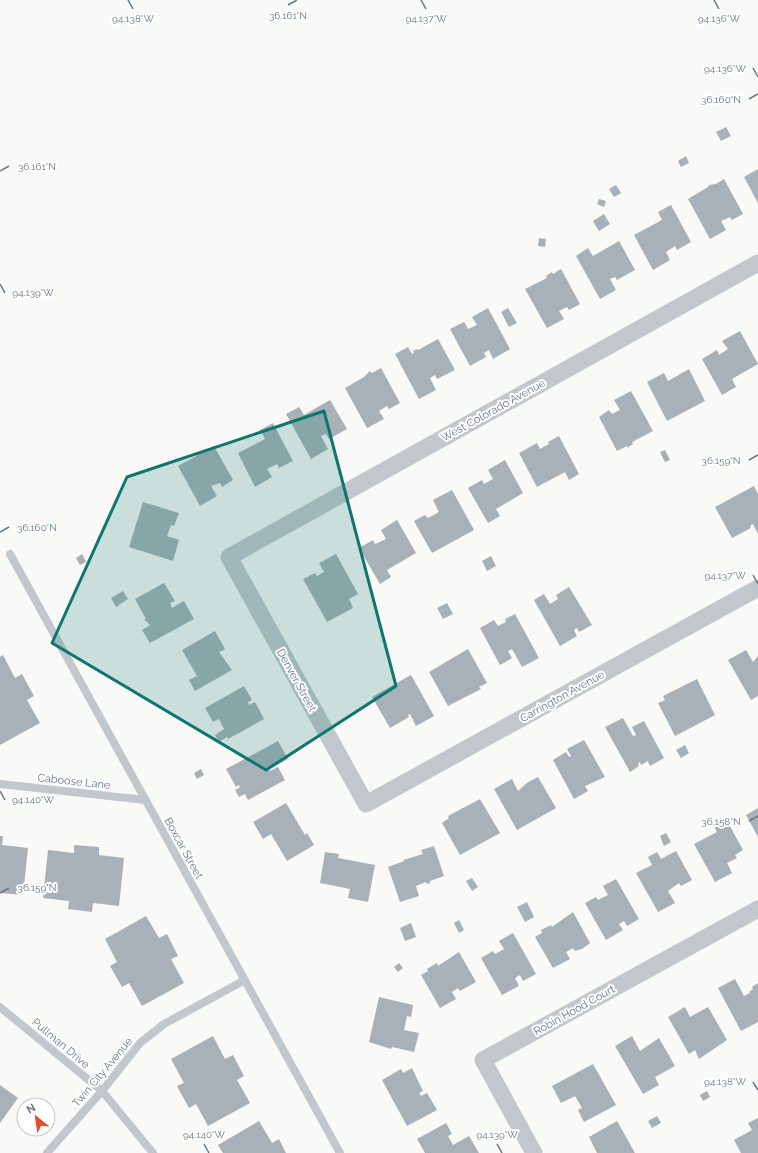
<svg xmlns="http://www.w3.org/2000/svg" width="758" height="1153" font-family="Raleway,sans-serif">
<rect width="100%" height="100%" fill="#f9f9f7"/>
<!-- building -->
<path fill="#a7b1b7" d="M726,127L731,136L721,141L716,132Z
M686,156L689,163L681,167L678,161Z
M758,169V203L744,177Z
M724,179L743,214L732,220L730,217L721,221L726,230L710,239L688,199L708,187L709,185L716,184Z
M616,185L621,193L614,197L609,189Z
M599,199L606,201L604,207L597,204Z
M671,205L691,242L677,250L675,246L666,252L670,260L653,270L634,235L662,220L658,212Z
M604,214L610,224L599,231L593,221Z
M539,238L546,239L545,247L538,246Z
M619,241L635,270L617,280L615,277L610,279L616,290L600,299L576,256L588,248L593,256Z
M561,269L580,304L569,310L567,307L559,311L564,319L547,328L525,289L547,278L546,276L552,272L553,274Z
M488,308L510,349L493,359L489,350L484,353L486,357L470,366L450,329L464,322L468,329L477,325L472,317Z
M508,308L517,323L509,327L501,312Z
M740,331L758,364L732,379L736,387L722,395L702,359L717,350L719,355L728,349L722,341Z
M438,339L455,370L437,379L435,375L430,378L436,390L419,399L395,354L408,347L412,354L414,353L413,351L417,349L418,350Z
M381,368L400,403L389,409L387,406L379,411L384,419L367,428L345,388L364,377L370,371L372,373Z
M689,369L705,401L667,421L647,382L664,373L668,381Z
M631,391L653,431L632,442L633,444L627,448V446L617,451L599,417L609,410L612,414L620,410L614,400Z
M330,400L347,429L329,439L326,434L321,436L328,449L311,459L286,414L299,407L304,415Z
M273,423L293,461L279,468L277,464L267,469L272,477L255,487L238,453L265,439L260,430Z
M559,436L579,474L569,480L565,472L537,487L519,453L537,443L540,449L549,444L548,442Z
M214,446L233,480L222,487L220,483L211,486L217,496L200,506L178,466L198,455L197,453Z
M665,450L670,460L665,462L660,452Z
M505,460L523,493L496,509L500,516L488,523L468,488L482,480L484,484L493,479L488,470Z
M754,486L758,494V534L753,524L750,526L751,528L732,538L715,507Z
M452,490L474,530L432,553L414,521L425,515L428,518L439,512L433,500Z
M143,502L179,513L174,526L171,525L167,536L179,540L173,561L129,547Z
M397,520L416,553L387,570L391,577L380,584L359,548L373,540L375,544L386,539L381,530Z
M82,554L86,562L80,565L76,558Z
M336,554L358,594L349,599L353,608L327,622L303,579L315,573L317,576L324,572L319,563Z
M491,556L496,566L487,571L482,561Z
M164,583L175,601L170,603L172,608L184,601L194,619L150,643L142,630L150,625L144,619H146L135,599Z
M569,587L592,625L579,632L577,628L574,630L577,636L560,646L534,600L544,594L550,604L558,599L556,595Z
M123,591L128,599L116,607L111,598Z
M447,603L453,614L443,619L437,608Z
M515,614L539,658L522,667L512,649L508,651L512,658L500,665L480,628L494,620L498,626L506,622L505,619Z
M215,631L225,649L219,652L232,670L195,691L189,680L197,676L182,650Z
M468,649L487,683L479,687L481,689L448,706L429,672Z
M746,650L753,662L758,656V696L751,700L728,660Z
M3,655L15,678L22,674L34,696L27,700L40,723L0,745V657Z
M411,675L434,716L416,726L410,714L408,715L409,717L390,728L372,697Z
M697,679L715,715L675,736L658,703L665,700L663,696Z
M244,686L252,700L248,702L249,705L255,702L264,719L228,739L227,737L219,742L215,735L224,729L219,719L213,722L205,708Z
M623,718L633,736L636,735L632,727L644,721L664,758L650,766L648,761L641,765L640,762L638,764L639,766L630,772L605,727Z
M584,740L605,777L585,786L588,791L574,799L553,760L566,752L569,757L571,756L567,749Z
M278,741L288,759L269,769L270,771L278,767L285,780L248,800L245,794L239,797L235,790L240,787L239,785L236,787L226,769Z
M685,745L689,753L681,758L676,750Z
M201,769L204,775L197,779L194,773Z
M538,777L556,808L517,830L494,789L512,779L518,791L527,783Z
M480,799L500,833L460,855L442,823L449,818L448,816Z
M286,803L305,835L307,833L314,845L287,861L271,834L263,839L253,822Z
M758,808V837L746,815Z
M726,819L743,850L735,855L737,858L727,863L732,873L715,882L694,844L717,832L714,826Z
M666,833L671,842L664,846L660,836Z
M0,836H3L2,845L28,848L23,895L0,893Z
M74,845L99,847V855L124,858L119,906L93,903L92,912L68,909L69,901L43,898L48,850L74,853Z
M434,846L444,876L430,881V883L427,884L426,882L416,886L419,896L400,902L388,867L404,861L403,860L423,854L421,850Z
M676,851L692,880L681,886L679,883L668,891L675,903L658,912L636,873L652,865L648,857L657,852L661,859Z
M325,852L339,854L338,858L375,865L368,902L348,898L350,889L320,883Z
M472,878L478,887L472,891L466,881Z
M616,879L639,919L627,926L624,921L619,924L623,930L606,940L585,903L596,897L598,900L608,895L603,886Z
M527,902L534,917L525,922L517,907Z
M573,912L590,943L582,949L575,951L573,948L566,952L570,959L553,968L535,937L542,933L541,930L551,925L552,927Z
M146,916L159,938L167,934L178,956L171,959L184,983L142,1006L129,983L122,987L110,966L117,962L105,939Z
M459,920L464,930L459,933L454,923Z
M411,923L416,937L405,941L400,928Z
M513,933L536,974L523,981L520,975L515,978L519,986L502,995L481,958L493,951L495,954L504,949L499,941Z
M459,952L476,982L460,991L458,988L452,992L456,999L440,1008L421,975L428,971L427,969L437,963L438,966Z
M399,963L403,968L398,972L394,967Z
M735,979L744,996L750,993L749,992L753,989L752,987L758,983V1022L741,1031L718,988Z
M379,997L413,1005L411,1017L407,1016L404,1030L419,1033L414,1052L392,1047L391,1049L369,1042Z
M685,1007L690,1017L708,1007L727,1040L699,1059L695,1050L689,1054L668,1017Z
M213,1036L225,1059L233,1055L244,1076L237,1080L250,1103L208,1126L196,1104L189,1108L177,1086L184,1083L171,1059Z
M632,1036L640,1051L659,1038L675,1066L655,1077L659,1085L643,1094L615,1046Z
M593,1064L616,1105L584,1122L578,1110L582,1108L575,1096L561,1103L552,1086Z
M412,1068L423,1091L419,1093L421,1096L427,1093L437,1110L407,1126L382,1080L401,1069L403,1073Z
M0,1085L18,1098L0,1123Z
M707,1091L710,1097L703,1101L700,1095Z
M657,1116L661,1123L652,1128L648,1121Z
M758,1118V1153H741L734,1140L752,1130L748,1123Z
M259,1121L272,1143L279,1139L286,1153H223L218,1145Z
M617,1121L635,1153H597L589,1137Z
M446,1123L452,1134L448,1136L453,1145L469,1136L479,1153H425L417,1139Z"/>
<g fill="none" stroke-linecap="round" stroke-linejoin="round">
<!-- lane -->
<path stroke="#c2c7cb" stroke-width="8" d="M10,554L340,1153
M0,784L145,800
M0,1007L102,1091L153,1153
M47,1153L102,1091L140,1043L164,1024L245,980"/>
<!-- street -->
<path stroke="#c2c7cb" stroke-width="17" d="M758,263L229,557L366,804L758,588
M534,1153L483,1060L758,909"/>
</g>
<!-- marked area -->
<path fill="#0f766e" fill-opacity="0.2" stroke="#0f766e" stroke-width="3" stroke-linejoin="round" d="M324,411L396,686L266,770L52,643L127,477Z"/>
<!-- ticks -->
<path fill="none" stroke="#647783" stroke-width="1.5" d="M128,0L133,9M421,0L426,9M714,0L719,9M288,5L297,0M753,68L758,77M749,99L758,94M0,171L9,166M0,284L5,293M749,460L758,455M0,532L9,527M753,575L758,584M0,791L5,800M749,821L758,816M0,893L9,888M753,1082L758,1090M204,1144L209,1153M497,1144L502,1153"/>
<g text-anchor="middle" stroke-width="4" stroke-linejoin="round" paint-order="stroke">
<!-- street labels -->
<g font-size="11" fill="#647783" stroke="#fff">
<text transform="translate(493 410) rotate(-29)" y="4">West Colorado Avenue</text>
<text transform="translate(297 680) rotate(61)" y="4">Denver Street</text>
<text transform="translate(562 696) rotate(-29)" y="4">Carrington Avenue</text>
<text transform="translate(74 781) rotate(6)" y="4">Caboose Lane</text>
<text transform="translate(184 848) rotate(61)" y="4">Boxcar Street</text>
<text transform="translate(574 1010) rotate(-29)" y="4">Robin Hood Court</text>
<text transform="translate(61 1043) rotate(40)" y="4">Pullman Drive</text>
<text transform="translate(102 1072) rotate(-50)" y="4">Twin City Avenue</text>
</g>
</g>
<g font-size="10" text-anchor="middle" fill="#647783" stroke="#fff" stroke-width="4" stroke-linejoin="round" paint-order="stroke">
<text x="288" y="19">36.161°N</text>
<text x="133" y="22">94.138°W</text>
<text x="426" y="22">94.137°W</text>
<text x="719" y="22">94.136°W</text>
<text x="725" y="72">94.136°W</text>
<text x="721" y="103">36.160°N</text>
<text x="37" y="170">36.161°N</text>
<text x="33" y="296">94.139°W</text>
<text x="721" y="464">36.159°N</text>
<text x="37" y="531">36.160°N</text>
<text x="725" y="579">94.137°W</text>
<text x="33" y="803">94.140°W</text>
<text x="721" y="825">36.158°N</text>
<text x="37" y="891">36.159°N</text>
<text x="725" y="1085">94.138°W</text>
<text x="204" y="1138">94.140°W</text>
<text x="497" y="1138">94.139°W</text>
</g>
<!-- north arrow -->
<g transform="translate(36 1117) rotate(330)"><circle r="19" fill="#ffffff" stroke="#c1c9cd"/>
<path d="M0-3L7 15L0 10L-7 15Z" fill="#e84929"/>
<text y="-6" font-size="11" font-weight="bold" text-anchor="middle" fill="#647783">N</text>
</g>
</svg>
